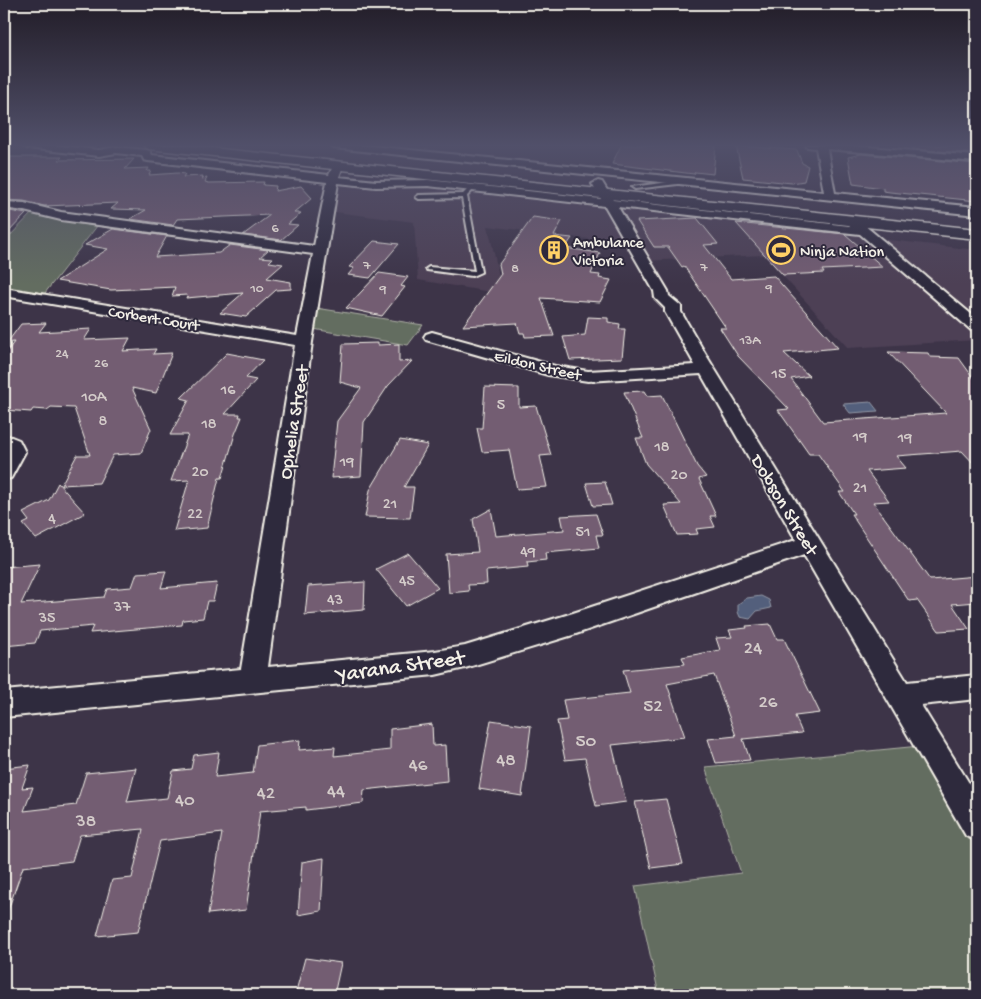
<svg xmlns="http://www.w3.org/2000/svg" width="981" height="999" font-family="'Gochi Hand',sans-serif">
<rect width="100%" height="100%" fill="#3d3448"/>
<filter id="ink" filterUnits="userSpaceOnUse"><feTurbulence type="fractalNoise" baseFrequency=".02" numOctaves="2"/><feDisplacementMap in="SourceGraphic" scale="10" xChannelSelector="R" yChannelSelector="G"/><feConvolveMatrix kernelMatrix="1 2 1 2 8 2 1 2 1" color-interpolation-filters="sRGB"/></filter>
<g filter="url(#ink)">
<!-- built -->
<path fill="#4d4055" d="M333,179L409,182L863,231L872,238L977,250V340L848,348L764,255L643,261L633,245L488,226L503,294L418,280L414,222L327,211Z"/>
<!-- green -->
<path fill="#646d60" stroke="#acafa4" d="M35,210L101,221L41,298L4,292V242Z
M310,307L423,325L408,345L307,328Z
M930,745L977,825V995H659L635,886L741,873L705,767Z"/>
<!-- water -->
<path fill="#535f7b" stroke="#9399a7" d="M871,402L878,411L850,413L843,404Z
M761,596L769,600L771,608L757,611L750,619L740,617L738,612V604L747,598Z"/>
<!-- building -->
<path fill="#735d72" stroke="#f4f1e8" d="M621,145H716L713,174L695,172L694,174L612,164Z
M911,145L977,146V154L913,149Z
M736,146L797,150L802,163L808,166L804,181L792,183L743,178Z
M861,154L977,164V201L890,192L883,191V188L853,184L848,157Z
M4,157H62L59,160L134,159L125,169L149,168L147,171H151L149,175L178,173L185,174L183,177L203,176L202,179L207,178L205,182L209,183L264,182L263,185L276,186L275,191L301,186L312,198L294,213H301L288,224L298,225L281,240L243,235L270,215L177,219L173,225L130,219L146,210L111,209L118,203L44,206L24,201L4,200Z
M4,210L26,214L4,237Z
M533,217L562,221L554,236L572,238L565,248L600,253L591,274L600,275L599,278L611,280L600,302L541,298L554,336L525,337L524,333H520L517,323L463,326L501,274L499,264Z
M697,218L718,244L704,245L731,279L774,276L838,348L784,353L809,376L791,379L823,422L946,413L888,352L928,353L930,357L959,358L977,383V467L962,451L896,456L906,468L867,471L889,501L873,502L930,580L977,576V602L952,604L969,629L939,631L917,600L909,601L851,514H854L839,492H845L818,454H809L778,410L789,409L738,356L720,328H726L684,266L682,267L668,247H654L637,221Z
M736,223L845,234L883,267L822,270L824,273L783,275Z
M113,229L167,236L155,257L219,253L230,245L268,250L260,257L273,258L269,262L283,264L267,278L291,282V289L276,290L246,317L220,313L243,293L186,298L187,295L172,296L175,287L111,290L57,281L108,249L85,245Z
M374,241L399,244L370,278L348,275L354,268L349,267Z
M379,273L408,277L401,286L405,287L382,316L346,308Z
M588,317L608,318V322L620,324L619,329H625L622,358L570,360L563,337L585,335Z
M46,323L39,332L91,329L84,340L130,338L123,351L156,349L153,354L172,353L156,393L132,388L151,429L141,453L113,455L99,483L61,485L77,455H90L74,408L51,407L47,410L33,409L31,412L4,410V356L14,342L7,343L21,324Z
M378,343V345L399,344V362L412,361L388,386L364,422L361,476L331,478L337,421L361,388L340,382L343,344Z
M227,353L263,360L246,378L256,380L225,414H240L239,417H242L235,434L222,478H219L207,528L174,531L189,480L171,481L188,435H170L189,400L181,398Z
M485,387L519,388V407L536,406L551,455L540,456L547,487L517,489L509,450L482,452L477,428H482Z
M644,391L647,396L662,395L697,466L706,477L699,479L716,516H710L715,527L696,529L698,534L677,535L664,505L681,504L646,464L636,438H643L624,392Z
M400,440L428,445L404,487H414L410,518L365,517L370,490Z
M605,482L612,505L593,506L586,483Z
M58,483L85,513L36,539L23,524L29,521L23,513L49,500Z
M491,509L496,536L564,530L561,516L596,514L603,535H596L599,548L545,553L546,560L527,562L528,567L486,571L487,584L468,585L469,591L449,593L446,554L478,552L473,519Z
M408,553L438,588L406,606L376,569Z
M40,564L21,604L104,597L107,589L132,587L137,573L166,571L161,588L217,583L213,601H207L203,618L183,620L182,625L90,633L93,626L40,631L35,643L4,646V567Z
M365,582L364,610L305,615L308,586Z
M770,624L777,639H784L820,713L795,716L802,733L743,739L750,760L716,763L708,739L736,736L714,675L667,684L685,737L612,745L626,802L596,806L585,758L565,760L557,721L567,720L563,700L630,693L623,670L685,664L682,657L720,650L716,638L732,637L729,630L747,628L746,626Z
M491,720L531,726L522,796L479,789Z
M432,724L433,746L445,745L447,781L364,790L363,803L306,810V807L260,811L246,910L208,914L222,833L160,841L138,932L97,936L112,880L132,878L143,829L80,835L72,861L23,867L7,913L4,912V768L30,765L22,788L33,787L24,811L76,805L86,773L136,768L127,802L167,798L173,771L191,769L194,755L219,752L215,777L253,773L257,745L300,740L299,750L335,747L334,756L390,750V729Z
M666,799L683,864L651,868L635,802Z
M324,858L321,911L298,915L302,862Z
M305,958L341,963L334,995H295Z"/>
<g fill="none" stroke-linecap="round" stroke-linejoin="round">
<defs>
<path id="lane" d="M684,180L687,182L686,183L635,189L632,187Z
M470,187L475,188L467,196L481,272L472,276L427,270L426,269L429,267L475,271L462,198L419,199L416,197L419,195L463,194Z"/>
<path id="street" d="M22,145H53L99,150L116,147L146,150L150,151L152,155L329,175L334,164L338,163L343,166L339,177L376,181L428,180L601,199L592,184L598,181L602,182L613,200L850,226L847,222L849,219H857L977,319V332L971,330L860,234L618,207L668,291L669,296L681,306V312L706,355L907,682L977,675V699L921,705L977,796V841L966,836L804,555L573,635L465,668L435,675L4,717V691L241,669L295,345L4,296V288L297,336L313,254L61,220L24,211L4,208V202L24,203L61,212L314,246L327,182L148,161L144,160L142,156L116,153L99,156L27,148ZM338,183L376,187L428,186L605,206L654,291L655,298L665,308V312L695,365L588,371L555,366L432,332L426,334L424,337L426,340L548,375L588,381L701,374L796,540L573,613L465,646L435,651L268,667L312,342Z
M329,145H362L824,192L816,148L807,147L806,145H845L977,156V162L827,149L835,193L977,207V215L334,148Z
M4,434L19,440L25,452L11,478L4,480Z"/>
<path id="highway" d="M143,145H184L977,229V239L149,149Z"/>
</defs>
<!-- lane casing -->
<use href="#lane" stroke="#f4f1e8" stroke-width="4"/>
<!-- street casing -->
<use href="#street" stroke="#f4f1e8" stroke-width="4"/>
<!-- highway casing -->
<use href="#highway" stroke="#f4f1e8" stroke-width="3"/>
<!-- lane -->
<use href="#lane" fill="#2f2a3d" fill-rule="evenodd"/>
<!-- street -->
<use href="#street" fill="#2f2a3d" fill-rule="evenodd"/>
<!-- highway -->
<use href="#highway" fill="#2f2a3d" fill-rule="evenodd"/>
</g>
</g>
<!-- sky -->
<linearGradient id="sky" x2="0" y2="1"><stop stop-color="#221d28"/><stop offset="0.51" stop-color="#51506a"/><stop offset="1" stop-color="#51506a" stop-opacity="0"/></linearGradient>
<rect width="981" height="285" fill="url(#sky)"/>
<!-- icons -->
<defs>
<symbol id="building-ring" viewBox="-11 -11 22 22"><circle r="9.5" fill="#2f2a3d" stroke="#ffd166" stroke-width="1.5"/><path d="M-4-6H4V6H1V3H-1V6H-4ZM-2.5-4.3h1.7v1.8h-1.7ZM.8-4.3h1.7v1.8H.8ZM-2.5-1h1.7V.8h-1.7ZM.8-1h1.7V.8H.8Z" fill="#ffd166"/></symbol>
<symbol id="stadium-ring" viewBox="-11 -11 22 22"><circle r="9.5" fill="#2f2a3d" stroke="#ffd166" stroke-width="1.5"/><path d="M0-5a6.5 5 0 1 0 0 10a6.5 5 0 1 0 0-10ZM-3.5-1.8h7v3.6h-7Z" fill="#ffd166"/></symbol>
</defs>
<g fill-rule="evenodd">
<use href="#building-ring" x="538" y="234" width="32" height="32"/>
<use href="#stadium-ring" x="765" y="234" width="32" height="32"/>
</g>
<g text-anchor="middle" stroke-width="4" stroke-linejoin="round" paint-order="stroke">
<!-- far-number labels -->
<g font-size="14" fill="#d4ccca">
<text x="275" y="232">6</text>
<text x="367" y="269">7</text>
<text x="704" y="271">7</text>
<text x="515" y="272">8</text>
<text x="257" y="292">10</text>
<text x="769" y="292">9</text>
<text x="383" y="293">9</text>
<text x="750" y="344">13A</text>
<text x="62" y="357">24</text>
<text x="101" y="367">26</text>
</g>
<!-- far-poi labels -->
<g font-size="16" fill="#f4f1e8" stroke="#2f2a3d" text-anchor="start">
<text x="573" y="247">Ambulance<tspan x="573" dy="18">Victoria</tspan></text>
<text x="800" y="256">Ninja Nation</text>
</g>
<!-- far-street labels -->
<g font-size="16" fill="#f4f1e8" stroke="#2f2a3d">
<text transform="translate(154 317) rotate(9)" y="6">Corbert Court</text>
<text transform="translate(538 364) rotate(13)" y="6">Eildon Street</text>
</g>
<!-- number labels -->
<g font-size="16" fill="#d4ccca">
<text x="779" y="378">15</text>
<text x="228" y="394">16</text>
<text x="94" y="401">10A</text>
<text x="501" y="409">5</text>
<text x="103" y="425">8</text>
<text x="209" y="428">18</text>
<text x="860" y="441">19</text>
<text x="905" y="442">19</text>
<text x="662" y="451">18</text>
<text x="347" y="466">19</text>
<text x="200" y="476">20</text>
<text x="679" y="479">20</text>
<text x="860" y="492">21</text>
<text x="390" y="508">21</text>
<text x="195" y="518">22</text>
<text x="52" y="523">4</text>
<text x="583" y="536">51</text>
<text x="528" y="556">49</text>
<text x="407" y="585">45</text>
<text x="335" y="604">43</text>
<text x="122" y="611">37</text>
<text x="47" y="622">35</text>
</g>
<!-- street labels -->
<g font-size="19" fill="#f4f1e8" stroke="#2f2a3d">
<text transform="translate(292 422) rotate(-81)" y="7">Ophelia Street</text>
<text transform="translate(786 504) rotate(59)" y="7">Dobson Street</text>
</g>
<!-- near-number labels -->
<g font-size="19" fill="#d4ccca">
<text x="753" y="653">24</text>
<text x="768" y="707">26</text>
<text x="653" y="711">52</text>
<text x="586" y="746">50</text>
<text x="506" y="765">48</text>
<text x="418" y="770">46</text>
<text x="336" y="796">44</text>
<text x="266" y="798">42</text>
<text x="185" y="805">40</text>
<text x="86" y="826">38</text>
</g>
<!-- near-street labels -->
<g font-size="22" fill="#f4f1e8" stroke="#2f2a3d">
<text transform="translate(400 664) rotate(-8)" y="8">Yarana Street</text>
</g>
</g>
<!-- margin -->
<rect width="981" height="999" fill="none" stroke="#2f2a3d" stroke-width="20"/>
<rect x="10" y="10" width="961" height="979" fill="none" stroke="#f4f1e8" stroke-width="2" filter="url(#ink)"/>
</svg>
